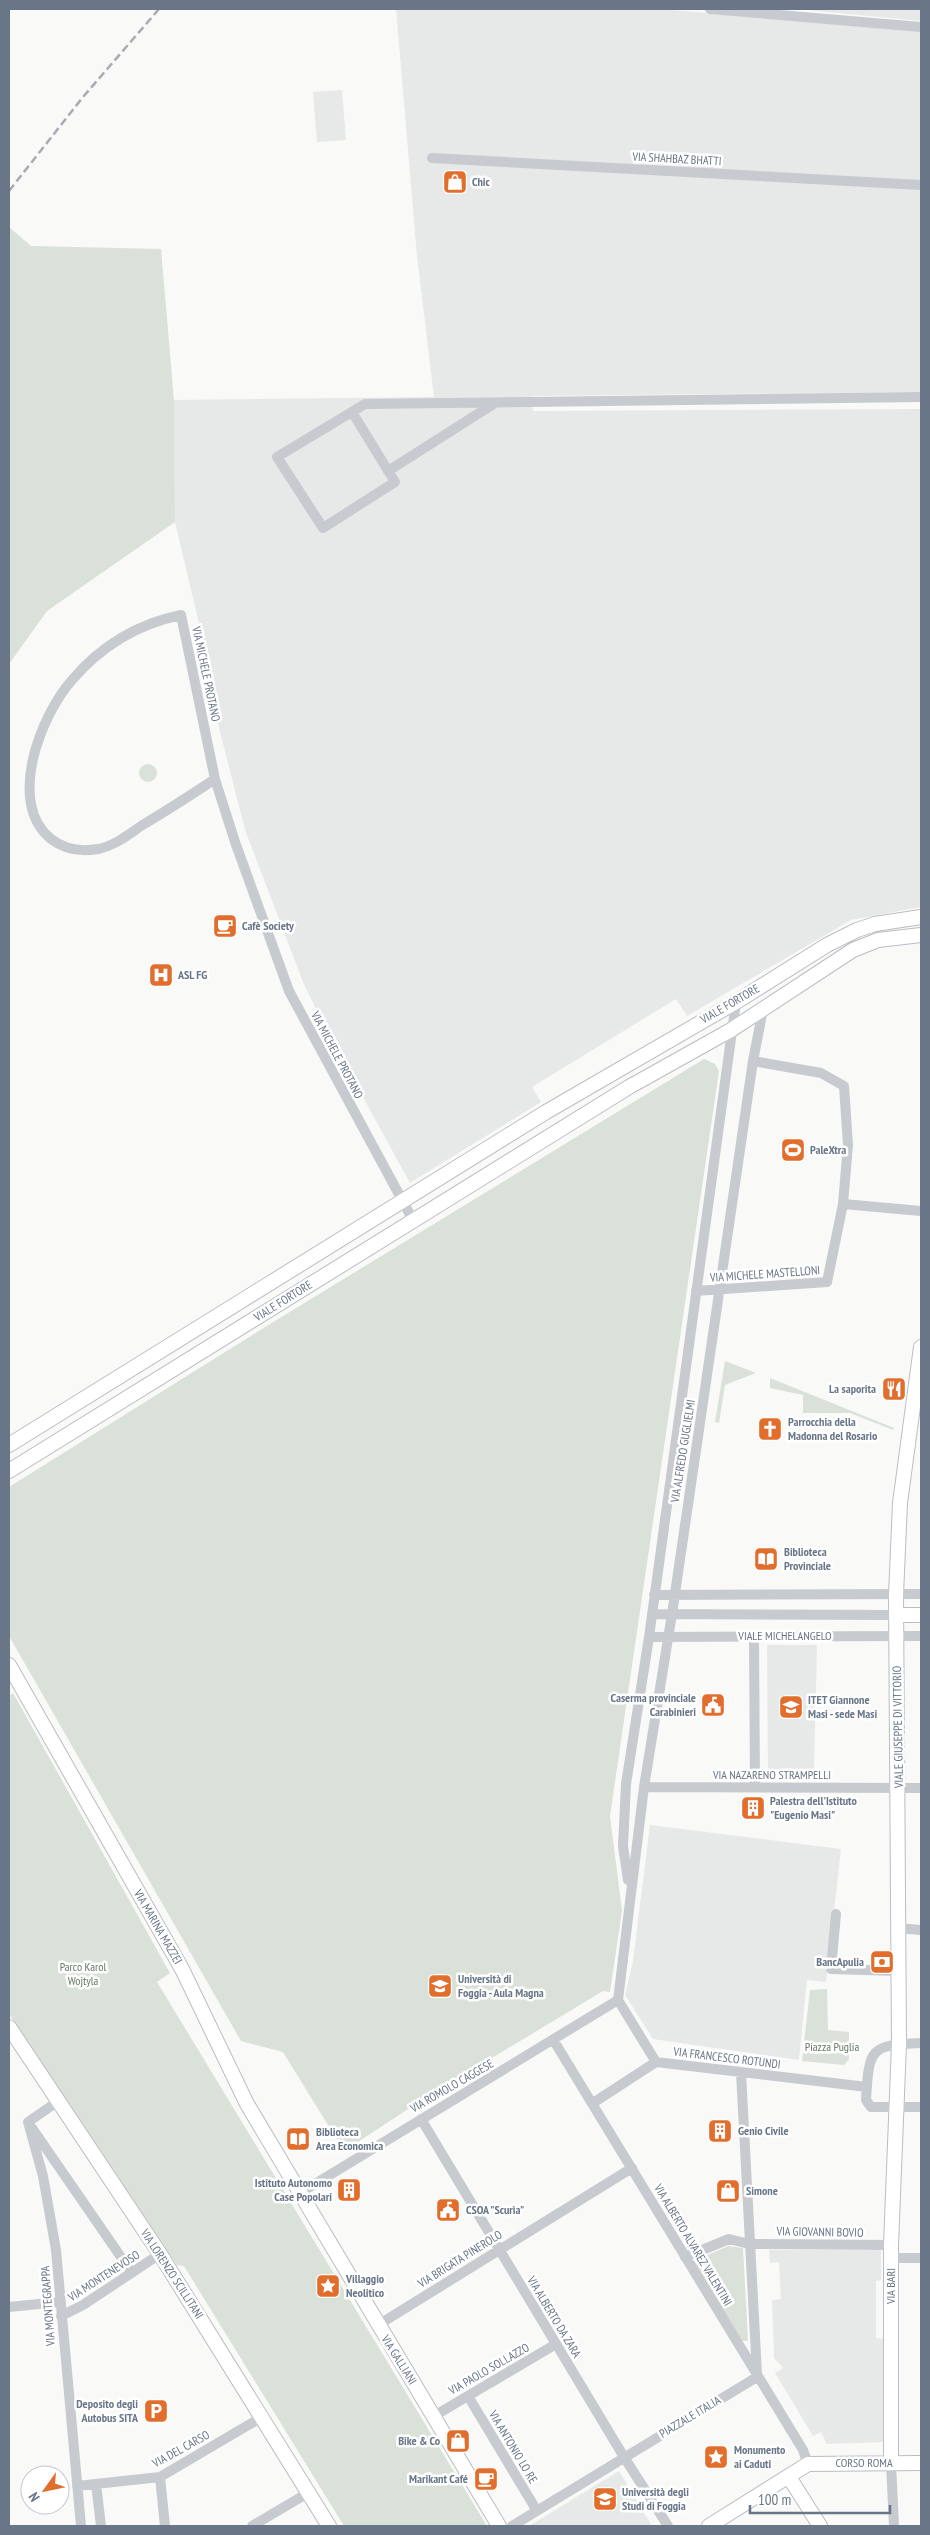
<svg xmlns="http://www.w3.org/2000/svg" width="930" height="2535" font-family="'PT Sans Narrow',sans-serif">
<rect width="100%" height="100%" fill="#f9f9f7"/>
<!-- built -->
<path fill="#e7e8e8" d="M396,9H659L921,31V392L531,396L533,411L921,409V907L851,920L687,1016L676,999L532,1087L541,1102L410,1183L324,1026L303,982L245,830L213,704L198,619L175,522L174,400L434,397L417,256Z
M796,9H921V21Z
M342,90L346,140L317,142L313,92Z
M767,1645H817L814,1769H768Z
M650,1825L841,1849L826,1982L807,1980L799,2060L653,2039L625,1995L633,1961Z
M769,2250H881V2280L876,2281V2338L883,2339V2353H885L886,2442L827,2444L821,2432L813,2436L775,2373L783,2368L774,2358L772,2300L781,2299L779,2262L770,2263Z
M619,2471L652,2526H529Z"/>
<!-- green -->
<path fill="#dae1d8" d="M9,227L31,246L161,249L174,400L175,522L47,611L9,664Z
M139 773a9 9 0 1 1 18 0a9 9 0 1 1-18 0Z
M704,1059L715,1064L719,1071L610,1816L622,1911L610,1992L603,1991L419,2102L344,2151L283,2052L241,2041L9,1636V1487L270,1324Z
M725,1361L756,1373L725,1385L719,1423L715,1422Z
M770,1378L894,1428L893,1430L850,1413H803V1395L770,1388Z
M13,1693L170,1973L157,1982L487,2526H344L184,2266L177,2265L9,2014V1696Z
M827,1989L828,2030L849,2032V2059L844,2065L802,2061L810,1990Z
M728,2246L743,2248L748,2341H742L692,2262Z"/>
<g fill="none" stroke-linecap="round" stroke-linejoin="round">
<defs>
<path id="secondary" d="M9,1445L546,1112L736,1002L827,945L857,930L875,924L921,917
M9,1471L629,1087L731,1030L853,950L878,940L921,935
M896,1615H921
M9,1665L182,1969L247,2104L499,2526
M9,2027L160,2254L329,2526
M891,2463V2245L899,2044L896,1595L900,1503L921,1347
M789,2477L820,2526
M709,2526L808,2464L921,2463"/>
</defs>
<!-- secondary casing -->
<use href="#secondary" stroke="#babdc3" stroke-width="16"/>
<!-- street -->
<path stroke="#c7cace" stroke-width="10" d="M710,9L921,27
M432,158L921,185
M352,412L395,482L323,528L277,457L365,404L921,397
M388,471L495,403
M215,779C191,795 166,811 141,826C128,835 114,846 98,849C81,852 64,849 51,839C6,803 41,715 72,680C101,646 137,624 181,615L215,779L235,842L289,991L414,1222
M843,1204L921,1211
M696,1291L827,1282L843,1204L848,1145L844,1086L821,1073L753,1061
M654,1595L921,1594
M652,1614L896,1615
M754,1636L755,1787
M649,1637L921,1636
M644,1787L921,1788
M628,1880L623,1846L626,1784L649,1637L736,1002
M836,1914L831,1969L898,1971
M897,1928L921,1930
M618,2000L644,1787L672,1614L753,1061L763,1009
M618,2000L656,2062L867,2087
M554,2041L803,2450L808,2464
M921,2043C870,2045 869,2048 866,2100L871,2107H921
M741,2073L757,2374
M57,2102L28,2122L43,2176L56,2250L81,2526
M593,2103L656,2062
M421,2119L624,2457L668,2526
M32,2128L132,2273
M300,2193L618,2000
M685,2257L729,2239L749,2244L891,2245
M891,2258H921
M9,2307L59,2302
M61,2316L83,2305L160,2254
M378,2325L632,2168
M468,2396L537,2511
M434,2416L556,2344
M891,2463L894,2526
M160,2477L165,2526
M96,2484L101,2526
M77,2486L160,2477L262,2417
M252,2526L308,2493
M512,2526L757,2377"/>
<!-- secondary -->
<use href="#secondary" stroke="#fff" stroke-width="14"/>
<!-- rail -->
<path stroke="#a8acb3" stroke-width="2.5" stroke-dasharray="8 4" stroke-linecap="butt" d="M9,191L83,97L159,9"/>
</g>
<!-- icons -->
<defs>
<symbol id="shop-square" viewBox="-11 -11 22 22"><rect x="-9" y="-9" width="18" height="18" rx="4" fill="#e26e2e" stroke="#fff"/><path d="M-5-2.5h2.3a2.7 3.5 0 0 1 5.4 0H5L5.5 6h-11ZM-1.5-2.5h3a1.5 2.3 0 0 0-3 0Z" fill="#fff"/></symbol>
<symbol id="cafe-square" viewBox="-11 -11 22 22"><rect x="-9" y="-9" width="18" height="18" rx="4" fill="#e26e2e" stroke="#fff"/><path d="M-5.5-4.5H6V0H3Q3 3.5 0 3.5H-2.5Q-5.5 3.5-5.5 0ZM3-3.2v2h1.7v-2ZM-6 4.5H4V6H-6Z" fill="#fff"/></symbol>
<symbol id="hospital-square" viewBox="-11 -11 22 22"><rect x="-9" y="-9" width="18" height="18" rx="4" fill="#e26e2e" stroke="#fff"/><path d="M-5-5h3v3.5h4V-5h3V5h-3V1.5h-4V5h-3Z" fill="#fff"/></symbol>
<symbol id="stadium-square" viewBox="-11 -11 22 22"><rect x="-9" y="-9" width="18" height="18" rx="4" fill="#e26e2e" stroke="#fff"/><path d="M0-5a6.5 5 0 1 0 0 10a6.5 5 0 1 0 0-10ZM-3.5-1.8h7v3.6h-7Z" fill="#fff"/></symbol>
<symbol id="restaurant-square" viewBox="-11 -11 22 22"><rect x="-9" y="-9" width="18" height="18" rx="4" fill="#e26e2e" stroke="#fff"/><path d="M-5-6h1v4h1v-4h1v4h1v-4h1v5L-1.5 .5V6h-2V.5L-5-1ZM5-6V6H3V1.5H1.5Q1.5-4 5-6Z" fill="#fff"/></symbol>
<symbol id="church-square" viewBox="-11 -11 22 22"><rect x="-9" y="-9" width="18" height="18" rx="4" fill="#e26e2e" stroke="#fff"/><path d="M-1.2-6h2.4v3.5h3.3v2.4h-3.3V6h-2.4V-.1h-3.3v-2.4h3.3Z" fill="#fff"/></symbol>
<symbol id="library-square" viewBox="-11 -11 22 22"><rect x="-9" y="-9" width="18" height="18" rx="4" fill="#e26e2e" stroke="#fff"/><path d="M-6-4Q-3-5.5-.7-3.5V5Q-3 3-6 4ZM6-4Q3-5.5 .7-3.5V5Q3 3 6 4Z" fill="#fff"/></symbol>
<symbol id="civic-square" viewBox="-11 -11 22 22"><rect x="-9" y="-9" width="18" height="18" rx="4" fill="#e26e2e" stroke="#fff"/><path d="M-.6-6.5H3V-4.5H.6V-3L4-1V1h2V6H-6V1h2V-1L-.6-3ZM-1.2 2.5V6h2.4V2.5Z" fill="#fff"/></symbol>
<symbol id="university-square" viewBox="-11 -11 22 22"><rect x="-9" y="-9" width="18" height="18" rx="4" fill="#e26e2e" stroke="#fff"/><path d="M0-5L7-2L0 1L-7-2ZM-4 1L0 2.5L4 1V4Q0 6-4 4Z" fill="#fff"/></symbol>
<symbol id="building-square" viewBox="-11 -11 22 22"><rect x="-9" y="-9" width="18" height="18" rx="4" fill="#e26e2e" stroke="#fff"/><path d="M-4-6H4V6H1V3H-1V6H-4ZM-2.5-4.3h1.7v1.8h-1.7ZM.8-4.3h1.7v1.8H.8ZM-2.5-1h1.7V.8h-1.7ZM.8-1h1.7V.8H.8Z" fill="#fff"/></symbol>
<symbol id="bank-square" viewBox="-11 -11 22 22"><rect x="-9" y="-9" width="18" height="18" rx="4" fill="#e26e2e" stroke="#fff"/><path d="M-6-4H6V4H-6ZM0-2.3a2.3 2.3 0 1 0 0 4.6a2.3 2.3 0 1 0 0-4.6Z" fill="#fff"/></symbol>
<symbol id="sight-square" viewBox="-11 -11 22 22"><rect x="-9" y="-9" width="18" height="18" rx="4" fill="#e26e2e" stroke="#fff"/><path d="M0-6L1.8-2.2L6-1.7L2.9 1.2L3.7 5.4L0 3.3L-3.7 5.4L-2.9 1.2L-6-1.7L-1.8-2.2Z" fill="#fff"/></symbol>
<symbol id="parking-square" viewBox="-11 -11 22 22"><rect x="-9" y="-9" width="18" height="18" rx="4" fill="#e26e2e" stroke="#fff"/><path d="M-3.5-5.5H1a3.5 3.5 0 0 1 0 7H-1V5.5H-3.5ZM-1-3.4V-.6H.8a1.4 1.4 0 0 0 0-2.8Z" fill="#fff"/></symbol>
</defs>
<g fill-rule="evenodd">
<use href="#shop-square" x="441" y="168" width="28" height="28"/>
<use href="#cafe-square" x="211" y="912" width="28" height="28"/>
<use href="#hospital-square" x="147" y="961" width="28" height="28"/>
<use href="#stadium-square" x="779" y="1136" width="28" height="28"/>
<use href="#restaurant-square" x="880" y="1375" width="28" height="28"/>
<use href="#church-square" x="756" y="1415" width="28" height="28"/>
<use href="#library-square" x="752" y="1545" width="28" height="28"/>
<use href="#civic-square" x="699" y="1691" width="28" height="28"/>
<use href="#university-square" x="777" y="1693" width="28" height="28"/>
<use href="#building-square" x="739" y="1794" width="28" height="28"/>
<use href="#bank-square" x="868" y="1948" width="28" height="28"/>
<use href="#university-square" x="426" y="1972" width="28" height="28"/>
<use href="#building-square" x="706" y="2117" width="28" height="28"/>
<use href="#library-square" x="284" y="2125" width="28" height="28"/>
<use href="#building-square" x="335" y="2176" width="28" height="28"/>
<use href="#shop-square" x="714" y="2177" width="28" height="28"/>
<use href="#civic-square" x="434" y="2196" width="28" height="28"/>
<use href="#sight-square" x="314" y="2272" width="28" height="28"/>
<use href="#parking-square" x="142" y="2397" width="28" height="28"/>
<use href="#shop-square" x="444" y="2427" width="28" height="28"/>
<use href="#sight-square" x="702" y="2443" width="28" height="28"/>
<use href="#cafe-square" x="472" y="2465" width="28" height="28"/>
<use href="#university-square" x="591" y="2485" width="28" height="28"/>
</g>
<g text-anchor="middle" stroke-width="5" stroke-linejoin="round" paint-order="stroke">
<!-- street labels -->
<g font-size="12" fill="#697688" stroke="#fff">
<text transform="translate(677 159) rotate(3)" y="4">VIA SHAHBAZ BHATTI</text>
<text transform="translate(206 674) rotate(78)" y="4">VIA MICHELE PROTANO</text>
<text transform="translate(730 1004) rotate(-30)" y="4">VIALE FORTORE</text>
<text transform="translate(337 1055) rotate(62)" y="4">VIA MICHELE PROTANO</text>
<text transform="translate(765 1274) rotate(-4)" y="4">VIA MICHELE MASTELLONI</text>
<text transform="translate(283 1301) rotate(-32)" y="4">VIALE FORTORE</text>
<text transform="translate(683 1451) rotate(-81)" y="4">VIA ALFREDO GUGLIELMI</text>
<text x="785" y="1640">VIALE MICHELANGELO</text>
<text transform="translate(898 1727) rotate(-91)" y="4">VIALE GIUSEPPE DI VITTORIO</text>
<text x="772" y="1779">VIA NAZARENO STRAMPELLI</text>
<text transform="translate(158 1927) rotate(60)" y="4">VIA MARINA MAZZEI</text>
<text transform="translate(727 2058) rotate(7)" y="4">VIA FRANCESCO ROTUNDI</text>
<text transform="translate(452 2086) rotate(-30)" y="4">VIA ROMOLO CAGGESE</text>
<text transform="translate(820 2232) rotate(1)" y="4">VIA GIOVANNI BOVIO</text>
<text transform="translate(693 2245) rotate(59)" y="4">VIA ALBERTO ALVAREZ VALENTINI</text>
<text transform="translate(460 2259) rotate(-32)" y="4">VIA BRIGATA PINEROLO</text>
<text transform="translate(172 2274) rotate(57)" y="4">VIA LORENZO SCILLITANI</text>
<text transform="translate(104 2276) rotate(-33)" y="4">VIA MONTENEVOSO</text>
<text transform="translate(891 2286) rotate(-90)" y="4">VIA BARI</text>
<text transform="translate(48 2306) rotate(-94)" y="4">VIA MONTEGRAPPA</text>
<text transform="translate(554 2317) rotate(59)" y="4">VIA ALBERTO DA ZARA</text>
<text transform="translate(399 2360) rotate(58)" y="4">VIA GALLIANI</text>
<text transform="translate(489 2369) rotate(-30)" y="4">VIA PAOLO SOLLAZZO</text>
<text transform="translate(690 2417) rotate(-31)" y="4">PIAZZALE ITALIA</text>
<text transform="translate(513 2447) rotate(59)" y="4">VIA ANTONIO LO RE</text>
<text transform="translate(181 2449) rotate(-29)" y="4">VIA DEL CARSO</text>
<text x="864" y="2467">CORSO ROMA</text>
</g>
<!-- poi labels -->
<g font-size="12" font-weight="bold" fill="#697688" stroke="#fff" text-anchor="start">
<text x="472" y="186">Chic</text>
<text x="242" y="930">Cafè Society</text>
<text x="178" y="979">ASL FG</text>
<text x="810" y="1154">PaleXtra</text>
<text x="876" y="1393" text-anchor="end">La saporita</text>
<text x="788" y="1426">Parrocchia della<tspan x="788" dy="14">Madonna del Rosario</tspan></text>
<text x="784" y="1556">Biblioteca<tspan x="784" dy="14">Provinciale</tspan></text>
<text x="696" y="1702" text-anchor="end">Caserma provinciale<tspan x="696" dy="14">Carabinieri</tspan></text>
<text x="808" y="1704">ITET Giannone<tspan x="808" dy="14">Masi - sede Masi</tspan></text>
<text x="770" y="1805">Palestra dell'Istituto<tspan x="770" dy="14">"Eugenio Masi"</tspan></text>
<text x="864" y="1966" text-anchor="end">BancApulia</text>
<text x="458" y="1983">Università di<tspan x="458" dy="14">Foggia - Aula Magna</tspan></text>
<text x="738" y="2135">Genio Civile</text>
<text x="316" y="2136">Biblioteca<tspan x="316" dy="14">Area Economica</tspan></text>
<text x="332" y="2187" text-anchor="end">Istituto Autonomo<tspan x="332" dy="14">Case Popolari</tspan></text>
<text x="746" y="2195">Simone</text>
<text x="466" y="2214">CSOA "Scurìa"</text>
<text x="346" y="2283">Villaggio<tspan x="346" dy="14">Neolitico</tspan></text>
<text x="138" y="2408" text-anchor="end">Deposito degli<tspan x="138" dy="14">Autobus SITA</tspan></text>
<text x="440" y="2445" text-anchor="end">Bike &amp; Co</text>
<text x="734" y="2454">Monumento<tspan x="734" dy="14">ai Caduti</tspan></text>
<text x="468" y="2483" text-anchor="end">Marikant Café</text>
<text x="622" y="2496">Università degli<tspan x="622" dy="14">Studi di Foggia</tspan></text>
</g>
<!-- park labels -->
<g font-size="12" fill="#657a63" stroke="#fff">
<text x="83" y="1971">Parco Karol<tspan x="83" dy="14">Wojtyla</tspan></text>
<text x="832" y="2051">Piazza Puglia</text>
</g>
</g>
<!-- border -->
<rect width="930" height="2535" fill="none" stroke="#697688" stroke-width="20"/>
<!-- north arrow -->
<g transform="translate(45 2490) rotate(237)"><circle r="24" fill="#ffffff" stroke="#c3c8cf"/>
<path d="M0-4L9 19L0 12L-9 19Z" fill="#e26e2e"/>
<text y="-8" font-size="14" font-weight="bold" text-anchor="middle" fill="#697688">N</text>
</g>
<!-- scale -->
<path d="M750 2505v8h140v-8" fill="none" stroke="#697688" stroke-width="2.5"/>
<text x="758" y="2505" font-size="15" fill="#697688" stroke="#ffffff" stroke-width="4" paint-order="stroke">100 m</text>
</svg>
